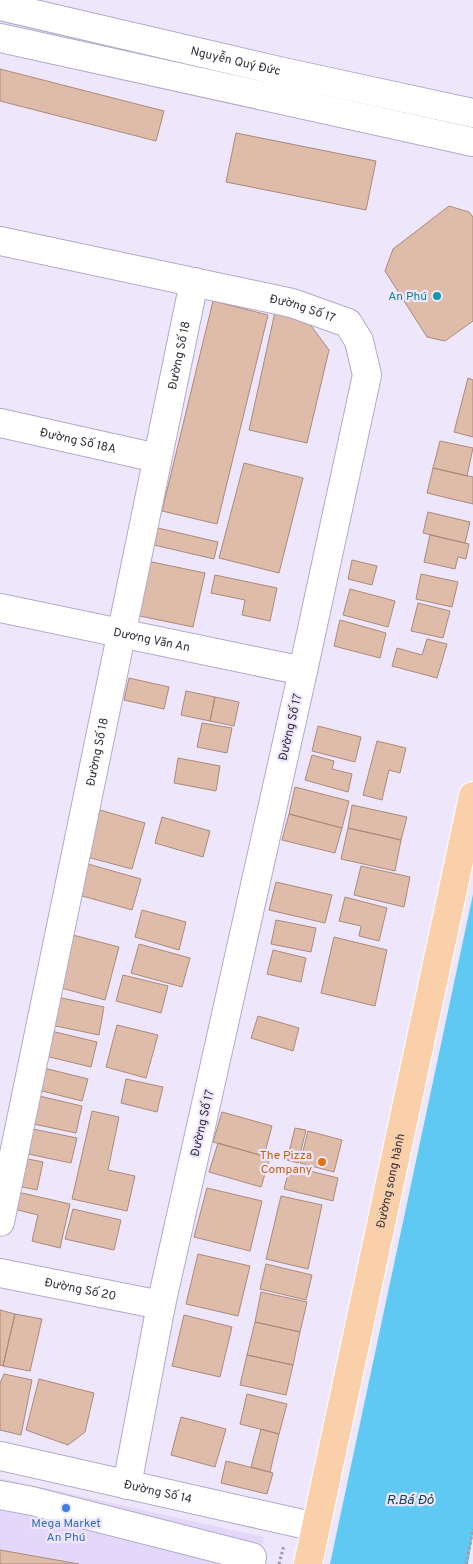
<svg xmlns="http://www.w3.org/2000/svg" width="473" height="1564" font-family="Overpass,sans-serif">
<rect width="100%" height="100%" fill="#eee7fc"/>
<!-- built -->
<path fill="#e3d8fa" d="M0,1478L264,1537L258,1564H0Z"/>
<!-- water -->
<path fill="#60c9f3" d="M473,894V1534L468,1564H330Z"/>
<!-- building -->
<path fill="#dfbba9" stroke="#ab8a79" d="M0,69L164,111L156,141L0,101Z
M236,133L376,161L366,210L226,182Z
M449,206L469,212L473,217V321L445,341L427,337L385,271L393,249Z
M213,301L268,315L217,524L162,511Z
M275,312L306,319L329,350L307,443L249,430Z
M468,378L473,380V437L454,432Z
M440,441L473,448L467,476L433,468Z
M244,463L303,478L279,573L219,558Z
M433,468L473,477V504L427,493Z
M428,512L470,522L465,543L423,533Z
M158,528L218,542L214,559L154,545Z
M430,535L469,544L466,559L458,557L455,569L424,562Z
M352,560L377,566L372,585L348,579Z
M147,561L205,573L193,627L135,615Z
M421,574L458,582L452,607L416,599Z
M215,575L277,588L270,621L242,615L245,600L211,593Z
M350,589L395,601L388,627L343,615Z
M418,603L450,611L443,638L411,631Z
M340,620L386,633L380,658L334,646Z
M427,639L447,644L437,678L392,666L397,648L422,655Z
M129,678L169,687L164,709L124,700Z
M186,691L215,697L210,721L181,715Z
M215,697L239,702L234,726L210,721Z
M202,723L232,728L227,753L197,747Z
M318,726L361,737L355,762L312,751Z
M377,741L406,748L400,773L389,770L382,800L363,795Z
M312,755L334,761L332,769L352,774L348,792L305,780Z
M178,758L220,766L216,791L174,783Z
M295,787L349,801L342,828L289,814Z
M352,805L407,817L401,840L348,828Z
M100,810L145,823L132,869L87,857Z
M289,814L342,828L335,853L282,840Z
M162,817L210,831L203,857L155,843Z
M348,828L401,840L395,871L341,859Z
M88,864L141,879L132,910L79,895Z
M361,866L410,877L404,907L354,895Z
M276,882L332,895L325,923L269,910Z
M345,897L387,908L379,941L359,936L361,926L339,921Z
M142,910L186,922L179,950L135,937Z
M276,920L316,928L311,952L271,944Z
M69,934L119,947L105,1000L54,986Z
M334,937L387,950L375,1006L321,993Z
M139,944L190,958L182,987L131,973Z
M273,950L306,958L301,982L267,974Z
M123,975L168,986L161,1013L116,1001Z
M57,997L104,1007L99,1035L51,1025Z
M258,1016L299,1028L293,1051L251,1038Z
M117,1025L158,1035L146,1078L106,1067Z
M47,1030L97,1042L91,1067L41,1055Z
M44,1068L88,1079L82,1101L38,1090Z
M126,1079L163,1087L157,1112L121,1103Z
M35,1095L82,1106L76,1133L29,1123Z
M92,1111L119,1117L108,1170L135,1176L127,1211L72,1199Z
M222,1112L272,1126L264,1156L213,1142Z
M295,1128L306,1130L298,1163L287,1160Z
M33,1129L77,1138L71,1163L28,1154Z
M308,1131L342,1140L334,1172L300,1163Z
M218,1143L270,1158L261,1187L209,1172Z
M23,1158L43,1162L37,1190L17,1186Z
M290,1166L338,1178L333,1201L284,1189Z
M207,1188L262,1201L250,1251L194,1237Z
M9,1190L70,1204L60,1248L32,1241L38,1215L5,1207Z
M281,1196L322,1205L308,1269L266,1259Z
M73,1209L121,1220L114,1250L65,1239Z
M198,1254L250,1266L238,1316L186,1304Z
M266,1264L312,1275L306,1300L260,1289Z
M261,1292L307,1302L300,1332L255,1322Z
M0,1310L15,1314L3,1366L0,1365Z
M15,1314L42,1319L30,1371L3,1366Z
M184,1315L232,1327L220,1377L172,1366Z
M255,1322L300,1332L293,1365L247,1355Z
M247,1355L293,1365L286,1395L240,1385Z
M4,1374L32,1380L21,1435L0,1430V1383Z
M39,1379L94,1393L85,1432L68,1445L26,1430Z
M247,1394L287,1404L279,1434L240,1424Z
M181,1417L226,1429L215,1467L171,1455Z
M261,1429L279,1434L270,1472L251,1467Z
M226,1461L273,1473L267,1494L221,1483Z
M0,1550L79,1564H0Z"/>
<g fill="none" stroke-linecap="round" stroke-linejoin="round">
<defs>
<g id="minor">
<path id="s1" d="M0,6L279,71L473,113"/>
<path d="M0,38L473,142"/>
<path id="s2" d="M0,241L292,303L348,323L359,341L367,375L303,671L161,1305L127,1485"/>
<path id="s3" d="M0,423L157,458"/>
<path id="s4" d="M0,608L303,671"/>
<path id="s5" d="M0,1222L194,282"/>
<path id="s6" d="M0,1273L161,1305"/>
<path id="s7" d="M0,1456L316,1527"/>
<path d="M0,1495L32,1501L252,1557L251,1564"/>
</g>
<g id="major">
<path id="s8" d="M308,1564L473,796"/>
</g>
</defs>
<!-- minor casing -->
<use href="#minor" stroke="#b3a9ca" stroke-width="30"/>
<!-- major casing -->
<use href="#major" stroke="#fff" stroke-width="30"/>
<!-- path -->
<path stroke="#9f99ab" stroke-width="3" stroke-dasharray="2.5 2.5" stroke-linecap="butt" d="M279,1564L284,1545
M466,1564L473,1529"/>
<!-- minor -->
<use href="#minor" stroke="#fff" stroke-width="28"/>
<!-- major -->
<use href="#major" stroke="#f9d0a9" stroke-width="28"/>
</g>
<!-- markers -->
<circle fill="#0f9aa8" stroke="#eee7fc" stroke-width="2" cx="437" cy="296" r="5"/>
<circle fill="#e8710a" stroke="#eee7fc" stroke-width="2" cx="322" cy="1162" r="5"/>
<circle fill="#3f7fe0" stroke="#eee7fc" stroke-width="2" cx="66" cy="1508" r="5"/>
<g text-anchor="middle" stroke-width="4.5" stroke-linejoin="round" paint-order="stroke">
<!-- street labels -->
<g font-size="12" fill="#332e3c" stroke="#eee7fc">
<text dy="4" stroke="none"><textPath href="#s1" startOffset="242">Nguyễn Quý Đức</textPath></text>
<text dy="4" stroke="none"><textPath href="#s2" startOffset="310">Đường Số 17</textPath></text>
<text dy="4" stroke="none"><textPath href="#s5" startOffset="885">Đường Số 18</textPath></text>
<text dy="4" stroke="none"><textPath href="#s3" startOffset="80">Đường Số 18A</textPath></text>
<text dy="4" stroke="none"><textPath href="#s4" startOffset="155">Dương Văn An</textPath></text>
<text transform="translate(290 727) rotate(-77)" y="4">Đường Số 17</text>
<text dy="4" stroke="none"><textPath href="#s5" startOffset="480">Đường Số 18</textPath></text>
<text transform="translate(202 1123) rotate(-77)" y="4">Đường Số 17</text>
<text dy="4" stroke="none"><textPath href="#s8" startOffset="392">Đường song hành</textPath></text>
<text dy="4" stroke="none"><textPath href="#s6" startOffset="82">Đường Số 20</textPath></text>
<text dy="4" stroke="none"><textPath href="#s7" startOffset="162">Đường Số 14</textPath></text>
</g>
<!-- culture labels -->
<g font-size="12" fill="#0d838f" stroke="#eee7fc" text-anchor="end">
<text x="427" y="300">An Phú</text>
</g>
<!-- food labels -->
<g font-size="12" fill="#c56008" stroke="#eee7fc" text-anchor="end">
<text x="312" y="1159">The Pizza<tspan x="312" dy="14">Company</tspan></text>
</g>
<!-- shop labels -->
<g font-size="12" fill="#366cbe" stroke="#eee7fc">
<text x="66" y="1527">Mega Market<tspan x="66" dy="14">An Phú</tspan></text>
</g>
<!-- water labels -->
<g font-size="14" font-style="italic" fill="#184657" stroke="#eee7fc">
<text x="410" y="1504">R.Bá Đỏ</text>
</g>
</g>
</svg>
